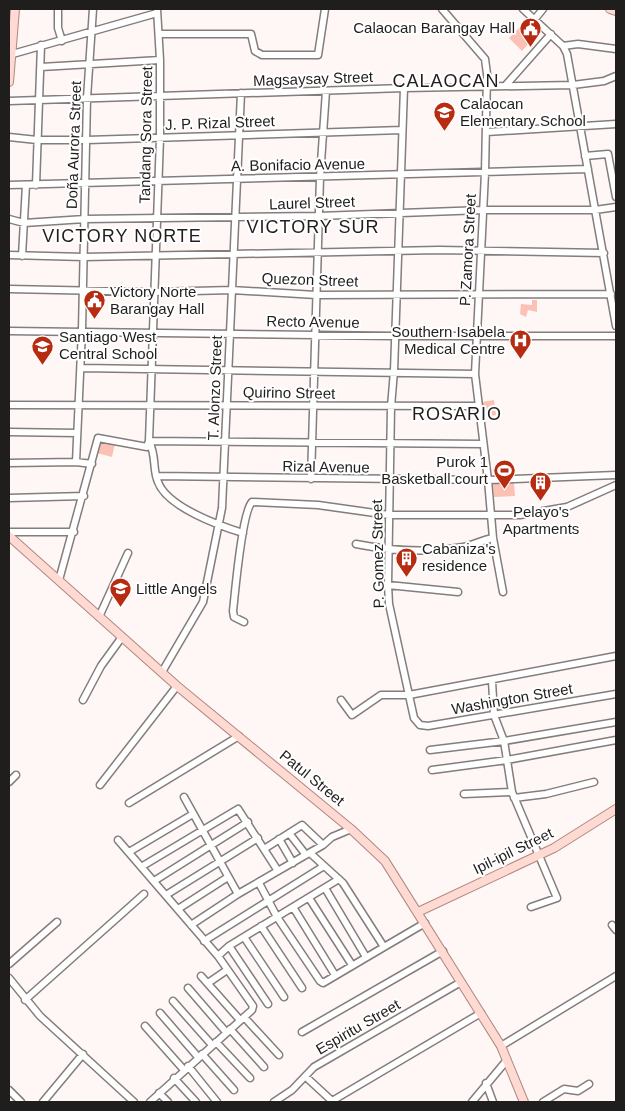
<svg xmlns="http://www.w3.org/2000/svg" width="625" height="1111" font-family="Helvetica,sans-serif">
<rect width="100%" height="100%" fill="#fff7f5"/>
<!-- green -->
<path fill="#fbc1b5" d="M519,28L531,41L522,51L509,38Z
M532,300H537V312L528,310L526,317L520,314L521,304L532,305Z
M494,400L496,415L484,417L482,402Z
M100,441L115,444L112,457L97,453Z
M493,483H514L515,496L494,497Z"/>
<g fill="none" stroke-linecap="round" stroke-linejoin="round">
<defs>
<path id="minor" d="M58,9V28L62,41
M442,9L485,59L487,74L485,173L475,374L488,480L493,538L503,592
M523,9L563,46L567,54L616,326
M534,20L543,9
M159,34H251L255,51L262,55H318L325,9
M563,46L578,44L616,49
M9,55L157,13
M41,67L160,60
M505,86L551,34
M404,88L394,371L391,407L388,585L389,604L414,718L420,725L428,726L616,694
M9,101L404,88L573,85L604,81L616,76
M487,132L616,124
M9,137L37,140H87L402,130
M585,156L608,154L616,197
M9,185L588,169
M36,185L41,45
M9,219L24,223L85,219L319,216L483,210H595L616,207
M9,255L84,257L439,250L604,253
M22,256L26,185
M9,289L154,292L232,290L316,295L611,294
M9,331L395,336H616
M81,368L475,374
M9,405L478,406
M9,432L77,433
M149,441L483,444
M149,441C157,458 152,468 158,482C167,507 220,526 243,533
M76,462L82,330L87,98L93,9
M9,463L76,462L92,464
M156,476L488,480L616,475
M311,479L320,177L326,91
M9,498L84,496
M9,532H74
M356,544C391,551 428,553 463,547C473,545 482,540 493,538
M59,580L98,438L147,447L149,441L160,138V60L157,9
M388,585L458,592
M99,617L128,553
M244,622L234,617L233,611C235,593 242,512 252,502L318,505L389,515H520L567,507L616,485
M162,672L203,602L222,508L241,93
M492,681L494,715L504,741L512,792L557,898L531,907
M83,700L101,666L122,637
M341,700L352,715L381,695H409L616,656
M430,750L504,741L616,722
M432,770L507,760L616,740
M9,782L16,775
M100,785L177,686
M464,794L512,792
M184,797L238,894
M514,798L546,794L594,782
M129,803L239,736
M289,833L306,855
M279,839L293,863
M118,840L218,956L253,1006L252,1010L150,1102
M264,849L302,825L323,845
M129,852L193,814
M310,853L343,883L384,947L425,923
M141,867L238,809L278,871
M154,881L248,822
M259,883L277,917L320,981L323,983L384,947
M325,888L366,957
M166,895L258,838
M309,898L352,965
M293,907L335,975
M178,909L228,877
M191,925L238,894L323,845L332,837L351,829
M612,925L616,930
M261,926L302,988
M244,937L284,997
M204,941L324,866
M229,946L268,1004
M218,956L229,946L339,879
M9,964L57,922
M201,976L240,1020
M9,978L40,1016L134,1102
M208,983L227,970
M188,988L226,1032
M25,1000L144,894
M173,1001L212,1045
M160,1013L198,1057
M244,1017L279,1055
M145,1026L184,1070
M230,1029L264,1067
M302,1032L443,951
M216,1042L250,1078
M501,1046L616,976
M202,1054L234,1090
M188,1066L217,1102
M306,1077L332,1101L481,1013
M174,1078L196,1102
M486,1083L493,1102
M9,1090L21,1102
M159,1093L168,1102
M43,1102L83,1054
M274,1102L292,1090L314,1067L461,982
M472,1102L507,1060
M543,1102L564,1089L578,1091L589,1084"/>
<path id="major" d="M610,9L616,11
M9,82L15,9
M9,536L177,686L351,829L385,861L501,1046L524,1102
M418,912L554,848L616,809"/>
</defs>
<!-- minor casing -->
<use href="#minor" stroke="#837d7b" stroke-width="9"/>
<!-- major casing -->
<use href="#major" stroke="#b08880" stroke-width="10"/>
<!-- minor -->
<use href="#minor" stroke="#fff" stroke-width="6"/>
<!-- major -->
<use href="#major" stroke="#fedad3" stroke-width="8"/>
</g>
<!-- icons -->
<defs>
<symbol id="civic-pin" viewBox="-11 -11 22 30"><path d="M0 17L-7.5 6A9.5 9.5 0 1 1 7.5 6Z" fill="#b72b11" stroke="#fff"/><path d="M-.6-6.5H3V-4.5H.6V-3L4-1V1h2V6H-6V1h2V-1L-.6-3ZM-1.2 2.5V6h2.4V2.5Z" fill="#fff"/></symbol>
<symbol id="school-pin" viewBox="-11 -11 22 30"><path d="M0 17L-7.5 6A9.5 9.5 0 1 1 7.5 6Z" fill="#b72b11" stroke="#fff"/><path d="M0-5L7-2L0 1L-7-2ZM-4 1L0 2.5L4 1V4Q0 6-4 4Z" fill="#fff"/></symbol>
<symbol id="hospital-pin" viewBox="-11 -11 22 30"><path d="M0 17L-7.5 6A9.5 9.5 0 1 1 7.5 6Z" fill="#b72b11" stroke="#fff"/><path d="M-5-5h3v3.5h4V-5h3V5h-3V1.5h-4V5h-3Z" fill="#fff"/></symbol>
<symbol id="stadium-pin" viewBox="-11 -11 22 30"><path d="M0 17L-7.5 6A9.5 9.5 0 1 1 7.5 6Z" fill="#b72b11" stroke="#fff"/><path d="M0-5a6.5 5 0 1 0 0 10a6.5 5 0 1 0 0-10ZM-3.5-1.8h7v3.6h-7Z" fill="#fff"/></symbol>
<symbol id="building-pin" viewBox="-11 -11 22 30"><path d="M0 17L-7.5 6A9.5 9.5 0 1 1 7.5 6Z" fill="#b72b11" stroke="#fff"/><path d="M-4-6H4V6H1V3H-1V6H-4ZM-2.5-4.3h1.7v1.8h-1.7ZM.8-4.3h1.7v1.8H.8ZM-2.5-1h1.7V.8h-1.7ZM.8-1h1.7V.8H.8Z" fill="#fff"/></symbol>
</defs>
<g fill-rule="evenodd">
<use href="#civic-pin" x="518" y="16" width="25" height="34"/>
<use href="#school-pin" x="432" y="100" width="25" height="34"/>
<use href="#civic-pin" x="82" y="288" width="25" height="34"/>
<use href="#hospital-pin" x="508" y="328" width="25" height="34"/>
<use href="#school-pin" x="30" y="334" width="25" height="34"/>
<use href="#stadium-pin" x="492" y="458" width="25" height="34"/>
<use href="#building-pin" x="528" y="470" width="25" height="34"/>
<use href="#building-pin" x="394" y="546" width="25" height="34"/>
<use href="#school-pin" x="108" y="576" width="25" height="34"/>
</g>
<g text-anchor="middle" stroke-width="4" stroke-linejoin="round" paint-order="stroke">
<!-- poi labels -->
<g font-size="15" fill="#201d1d" stroke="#fff" text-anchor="start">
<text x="515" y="33" text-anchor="end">Calaocan Barangay Hall</text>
<text x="460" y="109">Calaocan<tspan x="460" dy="17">Elementary School</tspan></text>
<text x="110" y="297">Victory Norte<tspan x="110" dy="17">Barangay Hall</tspan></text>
<text x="505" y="337" text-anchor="end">Southern Isabela<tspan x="505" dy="17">Medical Centre</tspan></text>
<text x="59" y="342">Santiago West<tspan x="59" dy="17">Central School</tspan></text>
<text x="488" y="467" text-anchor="end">Purok 1<tspan x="488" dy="17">Basketball court</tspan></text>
<text x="541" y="517" text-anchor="middle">Pelayo's<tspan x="541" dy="17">Apartments</tspan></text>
<text x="422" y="554">Cabaniza's<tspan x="422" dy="17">residence</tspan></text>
<text x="136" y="594">Little Angels</text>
</g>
<!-- street labels -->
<g font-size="15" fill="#201d1d" stroke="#fff">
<text transform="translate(313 79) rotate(-2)" y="5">Magsaysay Street</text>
<text transform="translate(220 123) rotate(-2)" y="5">J. P. Rizal Street</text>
<text transform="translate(146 135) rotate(-89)" y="5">Tandang Sora Street</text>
<text transform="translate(74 145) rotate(-88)" y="5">Doña Aurora Street</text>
<text transform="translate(298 165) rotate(-1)" y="5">A. Bonifacio Avenue</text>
<text transform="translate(312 203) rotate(-2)" y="5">Laurel Street</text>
<text transform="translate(468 250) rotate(-87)" y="5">P. Zamora Street</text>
<text transform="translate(310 280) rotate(2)" y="5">Quezon Street</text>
<text transform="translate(313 322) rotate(1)" y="5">Recto Avenue</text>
<text transform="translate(215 388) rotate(-88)" y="5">T. Alonzo Street</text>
<text transform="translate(289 393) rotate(1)" y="5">Quirino Street</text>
<text transform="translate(326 467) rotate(1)" y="5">Rizal Avenue</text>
<text transform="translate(378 554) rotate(-91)" y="5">P. Gomez Street</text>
<text transform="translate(512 699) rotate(-10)" y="5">Washington Street</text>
<text transform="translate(312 778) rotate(39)" y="5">Patul Street</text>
<text transform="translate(513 851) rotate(-26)" y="5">Ipil-ipil Street</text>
<text transform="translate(358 1027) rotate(-30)" y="5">Espiritu Street</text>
</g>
<!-- quarter labels -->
<g font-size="18" letter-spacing="1" fill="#201d1d" stroke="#fff">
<text x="446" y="87">CALAOCAN</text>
<text x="313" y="233">VICTORY SUR</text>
<text x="122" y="242">VICTORY NORTE</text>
<text x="457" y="420">ROSARIO</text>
</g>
</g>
<!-- border -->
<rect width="625" height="1111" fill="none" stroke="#201d1d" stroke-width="20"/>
</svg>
